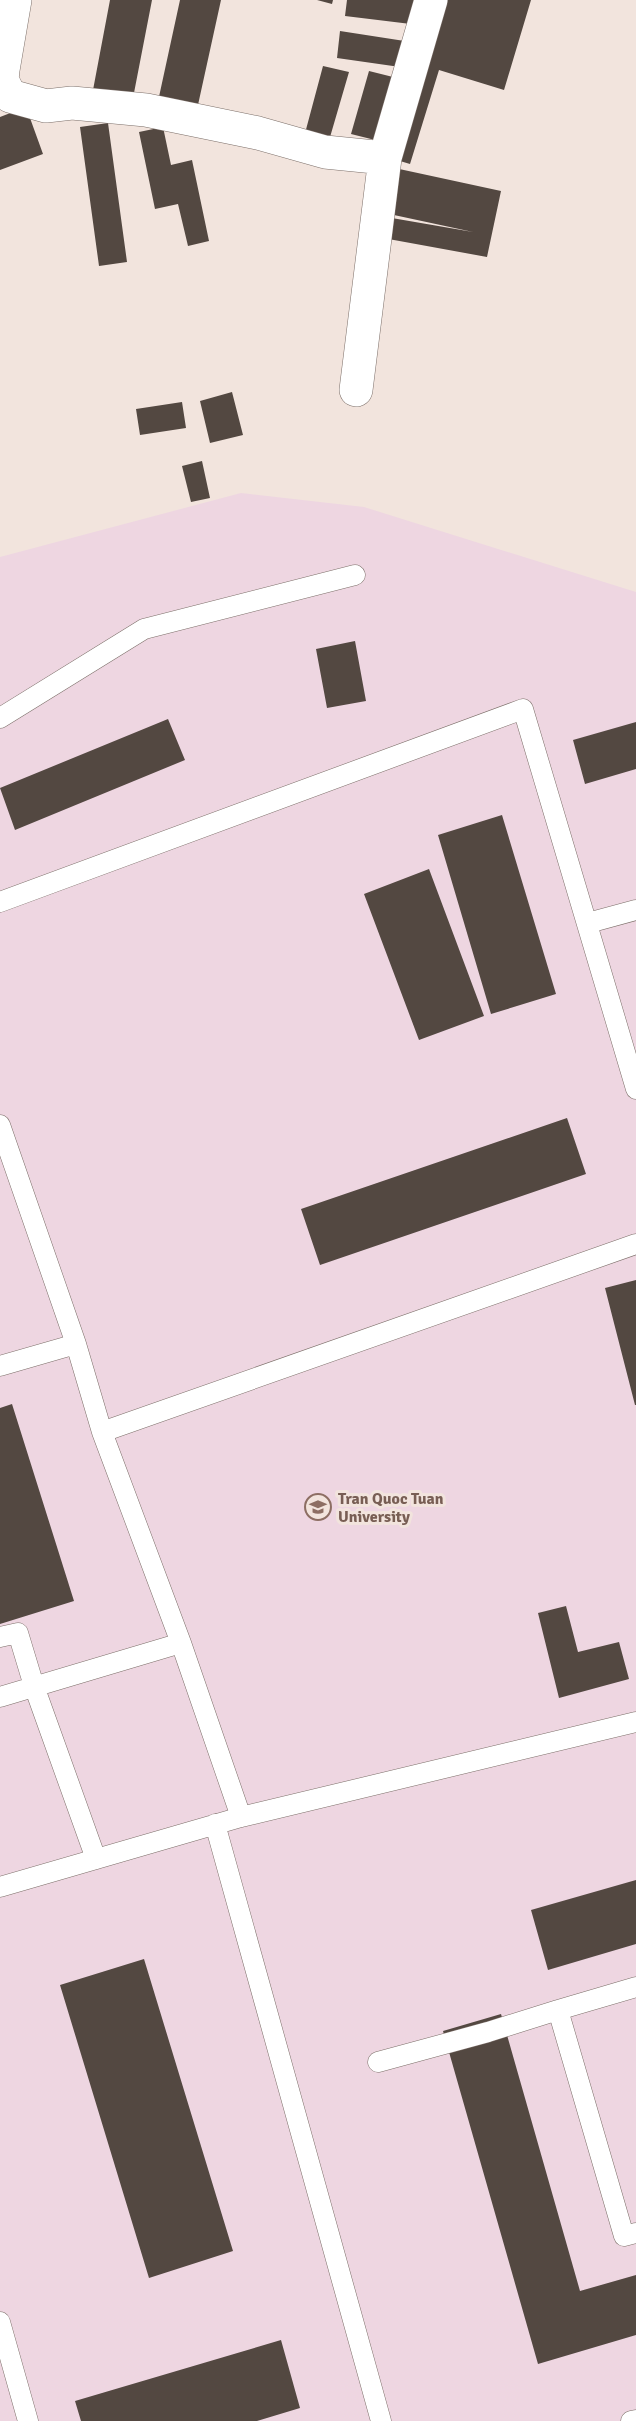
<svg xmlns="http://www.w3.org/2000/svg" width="636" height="2421" font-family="Signika,sans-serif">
<rect width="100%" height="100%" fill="#f2e4dd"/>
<!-- education -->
<path fill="#eed6e1" d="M241,493L364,507L636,592V2421H0V557Z"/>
<!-- building -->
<path fill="#534841" d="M110,0H152L133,98L93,90Z
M180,0H221L196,114L157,106Z
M317,0H333L332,4Z
M347,0H422L419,25L345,16Z
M439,0H531L504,90L439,70L410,164L390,158Z
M340,31L411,42L407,68L337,58Z
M323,66L349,72L328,144L304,137Z
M369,71L397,78L379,141L351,134Z
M26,107L43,154L0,170V117Z
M108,123L127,262L99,266L80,127Z
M163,127L171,165L192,160L209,241L188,246L178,204L155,209L139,132Z
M390,167L501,191L487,257L383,238L386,217L473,232L380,212Z
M232,392L243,435L210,443L200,401Z
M182,402L186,428L140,435L136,409Z
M202,461L210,498L191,502L182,466Z
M355,641L366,701L327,708L316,649Z
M168,719L185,760L15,830L0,788Z
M636,722V769L585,784L573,740Z
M502,815L556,994L491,1014L438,835Z
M429,869L484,1016L419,1040L364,894Z
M567,1118L586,1174L320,1265L301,1209Z
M636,1280V1405H635L605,1288Z
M12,1404L74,1601L0,1624V1408Z
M566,1606L578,1652L619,1642L629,1679L559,1698L538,1613Z
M636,1880V1944L548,1970L531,1910Z
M144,1959L233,2251L149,2278L60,1985Z
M501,2014L580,2291L636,2275V2335L538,2364L443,2031Z
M281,2340L300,2408L257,2421H81L75,2401Z"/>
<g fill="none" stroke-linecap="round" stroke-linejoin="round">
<defs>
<path id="service" d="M0,718L144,629L355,575
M0,902L523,709L636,1089
M588,923L636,910
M0,1125L76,1344L102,1432L181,1643L241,1817
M0,1366L76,1344
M102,1432L636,1244
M0,1637L18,1633L34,1686L96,1859
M0,1697L181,1643
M215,1824L381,2421
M0,1887L241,1817L636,1722
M636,1987L558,2010L624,2236L636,2233
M378,2062L488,2032L558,2010
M0,2322L28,2421
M631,2421L636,2420"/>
<path id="minor" d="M15,0L3,70L2,80L10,96L46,106L72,103L146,110L258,133L325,152L385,158
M356,390L385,158L431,0"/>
</defs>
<!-- service casing -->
<use href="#service" stroke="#7c6f69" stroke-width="21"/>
<!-- minor casing -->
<use href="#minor" stroke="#7c6f69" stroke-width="34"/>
<!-- service -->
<use href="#service" stroke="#fff" stroke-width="20"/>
<!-- minor -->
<use href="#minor" stroke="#fff" stroke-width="33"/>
</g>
<!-- icons -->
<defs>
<symbol id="university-ring" viewBox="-11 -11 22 22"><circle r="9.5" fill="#f2e4dd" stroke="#8d6e63" stroke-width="1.5"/><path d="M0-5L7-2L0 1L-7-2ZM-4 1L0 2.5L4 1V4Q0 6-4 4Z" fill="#8d6e63"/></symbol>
</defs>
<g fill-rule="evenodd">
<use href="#university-ring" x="303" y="1492" width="30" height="30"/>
</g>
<g text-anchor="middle" stroke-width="6" stroke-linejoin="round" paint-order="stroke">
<!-- education labels -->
<g font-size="16" font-weight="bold" fill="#785e54" stroke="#f2e4dd" text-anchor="start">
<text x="338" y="1504">Tran Quoc Tuan<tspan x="338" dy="18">University</tspan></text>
</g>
</g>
</svg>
